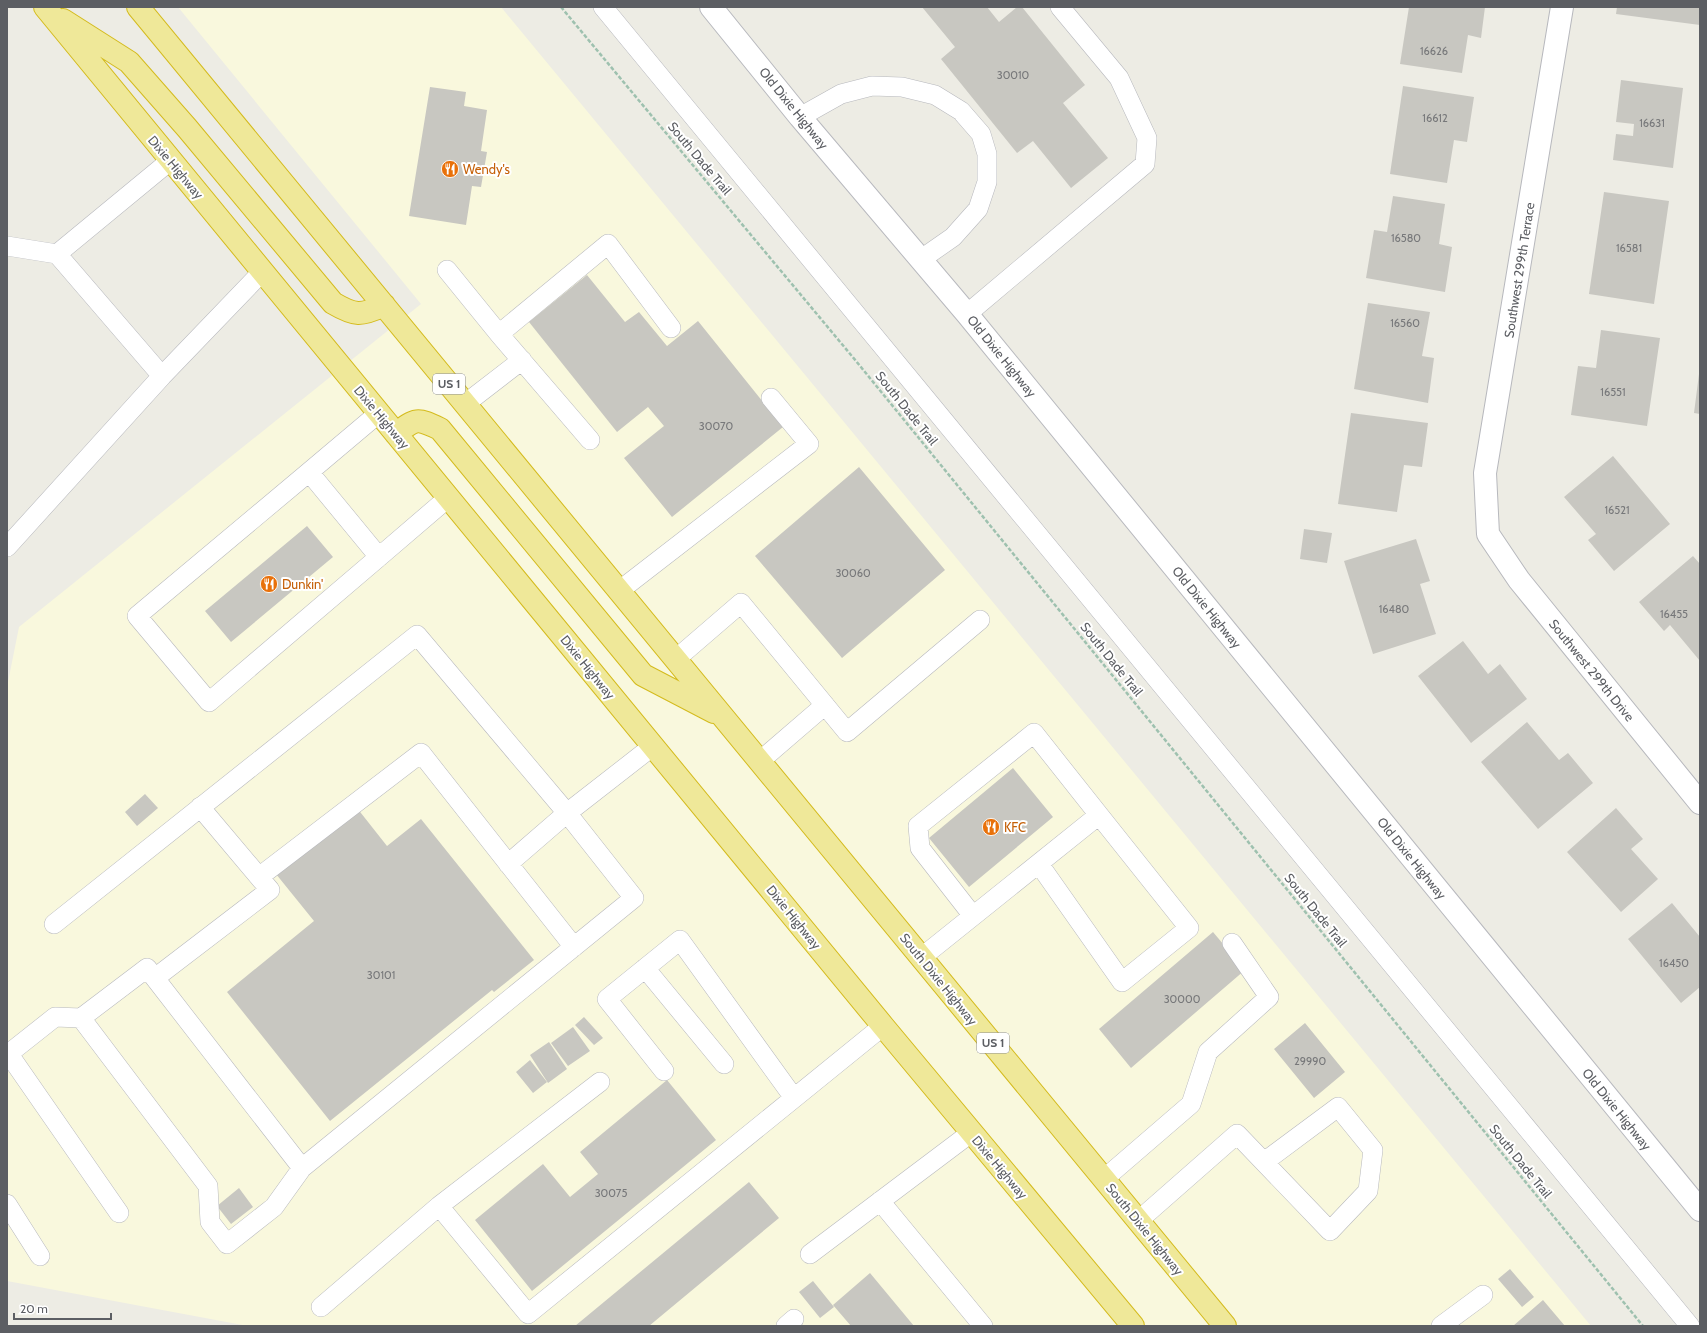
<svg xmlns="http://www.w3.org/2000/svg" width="1707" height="1333" font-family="Cabin,sans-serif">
<rect width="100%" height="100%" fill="#edece4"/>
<!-- commercial -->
<path fill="#f9f8dd" d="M178,7H501L1591,1326H248L7,1281V687L19,627L421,304Z"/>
<!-- building -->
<path fill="#c8c7c1" d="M922,7H987L999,22L1017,7H1022L1085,85L1063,103L1108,158L1071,188L1033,141L1017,153L941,59L955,47Z
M1409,7H1485L1481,38L1468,35L1462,73L1400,64Z
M1617,7H1700V25L1616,14Z
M1621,80L1683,88L1673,168L1613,160L1616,134L1633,136L1634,124L1616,122Z
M1403,86L1474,97L1467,142L1454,140L1447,183L1390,174Z
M430,87L466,92L464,106L487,110L481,151L487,152L481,187L472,186L466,225L409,216Z
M1604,192L1669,201L1654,304L1589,294Z
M1393,196L1445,204L1439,244L1452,247L1445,292L1366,278L1374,230L1387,232Z
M587,275L625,322L639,312L667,346L698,321L783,427L672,517L624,458L664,426L648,407L617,432L529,322Z
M1368,303L1430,312L1422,356L1434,358L1428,403L1354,389Z
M1601,330L1660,338L1647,426L1571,415L1578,366L1596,368Z
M1699,374H1700V414L1694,413Z
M1351,413L1428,423L1422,467L1404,465L1397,512L1338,504Z
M1613,456L1670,524L1614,571L1588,540L1596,534L1564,497Z
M859,467L945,570L842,658L755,556Z
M307,526L333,557L231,642L205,611Z
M1304,529L1332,533L1327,563L1300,559Z
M1416,539L1430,581L1420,584L1436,634L1373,654L1344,561Z
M1693,556L1700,564V661L1670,625L1664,631L1639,602Z
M1463,641L1488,674L1500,664L1527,699L1471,743L1418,676Z
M1527,722L1559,760L1568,753L1593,783L1538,829L1481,762Z
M1013,768L1053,817L969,887L929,838Z
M145,794L158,808L137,826L125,812Z
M357,808L387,846L421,819L534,960L494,992L492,990L330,1121L227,992L314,921L276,874Z
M1616,808L1643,839L1631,849L1658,879L1621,912L1567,852Z
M1672,903L1700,937V987L1681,1003L1628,939Z
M1213,932L1245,970L1131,1068L1099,1029Z
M584,1017L603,1038L594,1045L575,1025Z
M1305,1023L1345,1072L1314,1098L1274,1049Z
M573,1027L590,1051L568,1066L551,1043Z
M549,1042L567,1069L548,1083L530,1055Z
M530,1060L547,1082L533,1093L516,1072Z
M667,1080L716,1140L532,1291L475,1220L543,1164L570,1197L598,1174L580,1152Z
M749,1182L779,1218L649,1326H575Z
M239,1188L253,1207L231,1224L217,1206Z
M1510,1269L1534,1297L1522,1307L1498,1279Z
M870,1273L914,1326H851L833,1305Z
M813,1281L834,1307L820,1318L799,1292Z
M1543,1300L1565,1326H1513Z"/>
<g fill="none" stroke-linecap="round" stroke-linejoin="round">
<defs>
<path id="lane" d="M603,7L1690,1326
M800,117L841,94L872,86L902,87L935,95L961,111L981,134L987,154V182L978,209L953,237L920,260
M7,246L57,254L162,376L7,547
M57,254L171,160
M447,270L499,334L608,244L671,328
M967,314L1145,164L1147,138L1119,78L1060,7
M499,334L590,440
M162,376L263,271
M465,404L522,360
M379,413L309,472L379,557L449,497
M309,472L137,616L209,702L379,557
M619,591L809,444L771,398
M676,659L741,603L847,732L980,620
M760,761L825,705
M259,877L421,753L574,947
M973,916L920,848L918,826L1034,733L1099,815
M54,924L417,635L567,813L653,746
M922,957L1099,815L1189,928L1122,982L1039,864
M645,968L724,1064
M155,978L270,890L200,807
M8,1053L119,1213
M7,1055L55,1017L81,1018
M664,1071L607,999L680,940L794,1098
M600,1082L439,1206L528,1314L883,1026
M302,1168L274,1207L227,1244L210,1222L208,1186L81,1018L147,968L302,1168L634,898L567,813L508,864
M1104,1179L1191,1104L1208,1052L1269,997L1232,943
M880,1201L983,1326
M7,1204L40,1256
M1138,1221L1237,1134L1330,1231L1368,1191L1373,1150L1338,1107L1264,1162
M810,1254L972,1132
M321,1307L439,1206
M786,1326L794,1319
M1441,1326L1483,1295"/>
<path id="street" d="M1562,7L1485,473L1488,534L1519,580L1700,803"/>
<path id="secondary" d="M711,7L800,117L967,314L1700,1210"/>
<path id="highway" d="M45,7L883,1026L1133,1326
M138,7L1225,1326
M63,20L129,62L187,128L333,303C355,316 361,316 384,305
M396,434C416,418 417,418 440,429L643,675L714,712"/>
</defs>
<!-- lane casing -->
<use href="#lane" stroke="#b7b8bd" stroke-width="20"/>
<!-- street casing -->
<use href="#street" stroke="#b7b8bd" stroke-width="24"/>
<!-- secondary casing -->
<use href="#secondary" stroke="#b8b9be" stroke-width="24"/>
<!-- highway casing -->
<use href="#highway" stroke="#d4bb1d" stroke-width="24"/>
<!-- path -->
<path stroke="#9ec1af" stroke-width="2.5" stroke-dasharray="4 2" stroke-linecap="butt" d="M561,7L856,361L1643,1326"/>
<!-- lane -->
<use href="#lane" stroke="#fff" stroke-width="19"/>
<!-- street -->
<use href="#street" stroke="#fff" stroke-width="22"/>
<!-- secondary -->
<use href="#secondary" stroke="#fff" stroke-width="22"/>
<!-- highway -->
<use href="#highway" stroke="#efe899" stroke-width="22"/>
</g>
<!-- icons -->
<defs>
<symbol id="restaurant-disc" viewBox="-11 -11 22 22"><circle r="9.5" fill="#e8710a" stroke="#fff"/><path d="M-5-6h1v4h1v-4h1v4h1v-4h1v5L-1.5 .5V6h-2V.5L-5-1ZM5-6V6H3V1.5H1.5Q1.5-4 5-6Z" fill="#fff"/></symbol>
</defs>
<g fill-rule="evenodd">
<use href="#restaurant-disc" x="440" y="159" width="20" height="20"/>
<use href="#restaurant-disc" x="259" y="574" width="20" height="20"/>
<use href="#restaurant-disc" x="981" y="817" width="20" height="20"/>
</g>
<g text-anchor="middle" stroke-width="4" stroke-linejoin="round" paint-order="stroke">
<!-- number labels -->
<g font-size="11" fill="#77787a">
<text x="1434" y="55">16626</text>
<text x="1013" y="79">30010</text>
<text x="1435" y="122">16612</text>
<text x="1652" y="127">16631</text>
<text x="1406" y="242">16580</text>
<text x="1629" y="252">16581</text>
<text x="1405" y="327">16560</text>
<text x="1613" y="396">16551</text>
<text x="716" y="430">30070</text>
<text x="1617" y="514">16521</text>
<text x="853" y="577">30060</text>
<text x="1394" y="613">16480</text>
<text x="1674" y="618">16455</text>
<text x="1674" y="967">16450</text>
<text x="381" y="979">30101</text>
<text x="1182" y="1003">30000</text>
<text x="1310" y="1065">29990</text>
<text x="611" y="1197">30075</text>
</g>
<!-- shield labels -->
<g fill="#fff" stroke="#8d8e92" stroke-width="1">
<rect x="433" y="374" width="32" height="20" rx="3"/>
<rect x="977" y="1033" width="32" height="20" rx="3"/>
</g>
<g font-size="12" font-weight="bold" fill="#5c5e63">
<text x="449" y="388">US 1</text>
<text x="993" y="1047">US 1</text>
</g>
<!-- street labels -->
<g font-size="13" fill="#5c5e63" stroke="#fff">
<text transform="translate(794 108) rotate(51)" y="5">Old Dixie Highway</text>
<text transform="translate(700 158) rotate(50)" y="5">South Dade Trail</text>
<text transform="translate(176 167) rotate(50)" y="5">Dixie Highway</text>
<text transform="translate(1519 270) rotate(-81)" y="5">Southwest 299th Terrace</text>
<text transform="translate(1002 356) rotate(51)" y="5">Old Dixie Highway</text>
<text transform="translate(907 408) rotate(51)" y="5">South Dade Trail</text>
<text transform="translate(382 417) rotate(50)" y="5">Dixie Highway</text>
<text transform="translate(1207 607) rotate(51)" y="5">Old Dixie Highway</text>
<text transform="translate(1112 659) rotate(51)" y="5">South Dade Trail</text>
<text transform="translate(588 667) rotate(51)" y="5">Dixie Highway</text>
<text transform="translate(1592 670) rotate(51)" y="5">Southwest 299th Drive</text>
<text transform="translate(1412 858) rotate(51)" y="5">Old Dixie Highway</text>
<text transform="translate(1316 910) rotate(51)" y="5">South Dade Trail</text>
<text transform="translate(794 917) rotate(51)" y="5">Dixie Highway</text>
<text transform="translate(939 979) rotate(51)" y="5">South Dixie Highway</text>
<text transform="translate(1617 1109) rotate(51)" y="5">Old Dixie Highway</text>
<text transform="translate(1521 1161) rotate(51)" y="5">South Dade Trail</text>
<text transform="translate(1000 1167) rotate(50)" y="5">Dixie Highway</text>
<text transform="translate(1145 1229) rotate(51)" y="5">South Dixie Highway</text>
</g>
<!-- food labels -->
<g font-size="13" fill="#c56008" stroke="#fff" text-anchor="start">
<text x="463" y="174">Wendy's</text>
<text x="282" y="589">Dunkin'</text>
<text x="1004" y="832">KFC</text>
</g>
</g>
<!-- border -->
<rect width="1707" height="1333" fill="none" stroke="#5c5e63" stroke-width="16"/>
<!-- scale -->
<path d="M14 1313v6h97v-6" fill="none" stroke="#5c5e63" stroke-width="2"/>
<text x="20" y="1313" font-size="12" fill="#5c5e63" stroke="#ffffff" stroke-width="3" paint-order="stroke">20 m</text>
</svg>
